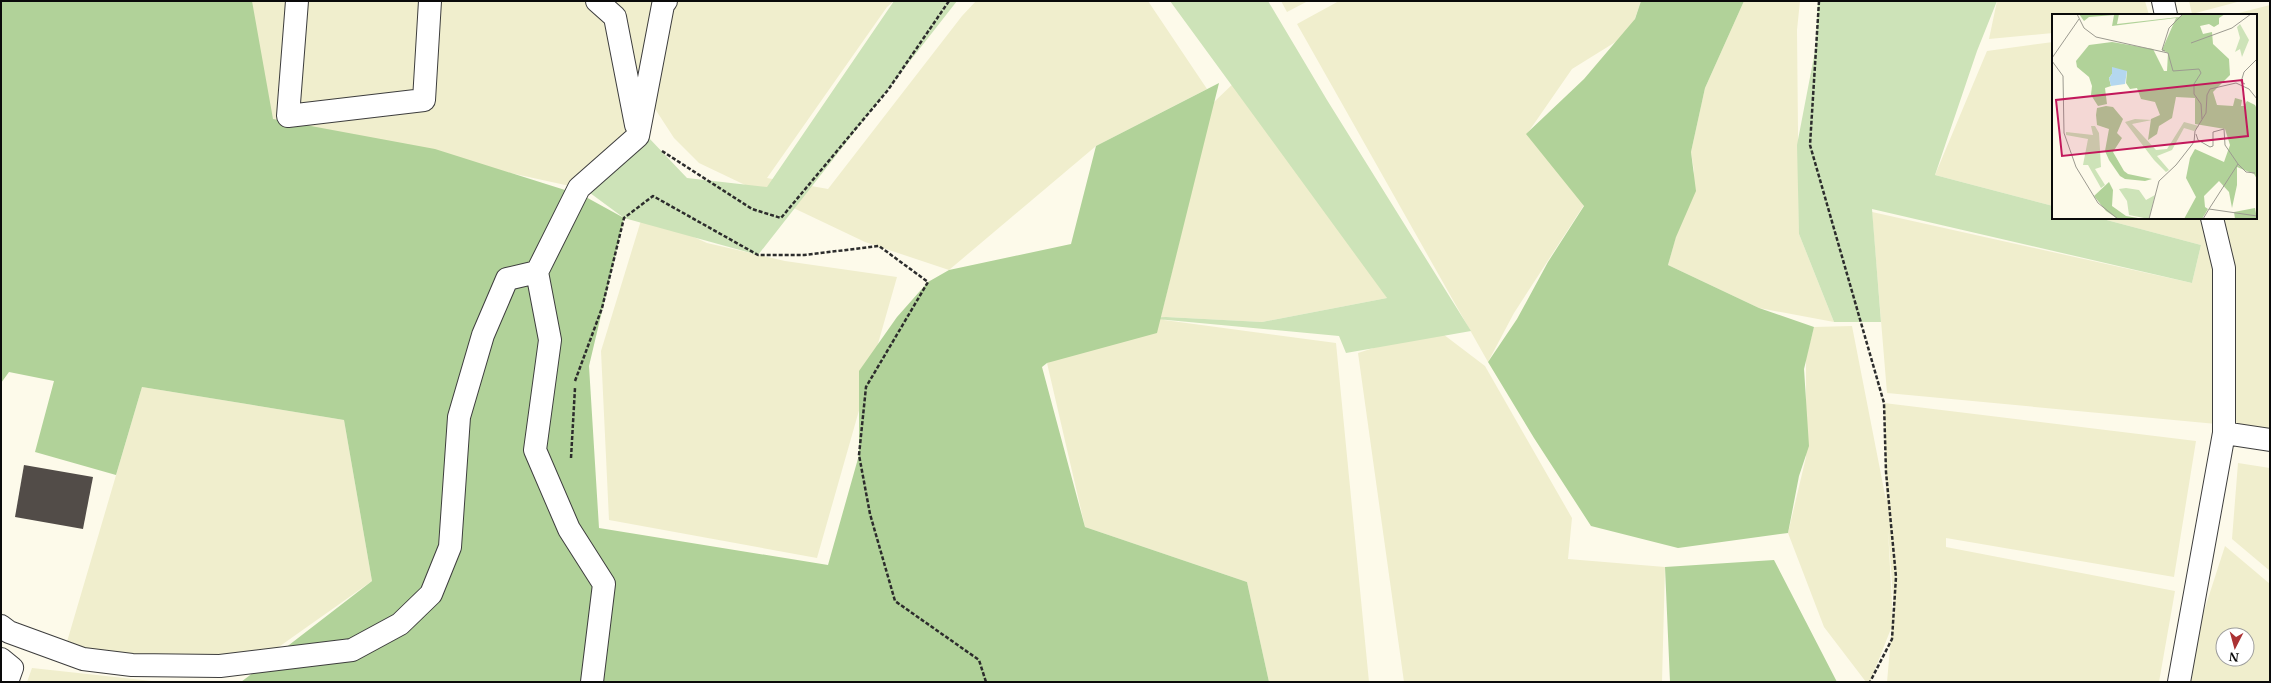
<svg xmlns="http://www.w3.org/2000/svg" width="2271" height="683" font-family="'Libre Baskerville',serif">
<rect width="100%" height="100%" fill="#fdfaea"/>
<!-- farmland -->
<path fill="#f0eecd" fill-rule="evenodd" d="M246,1H657L638,136L579,188L259,118Z
M658,1H894L887,7L767,178L828,189L962,16L976,1H1148L1207,89L1096,146L949,270L865,242L699,163L674,138L646,95Z
M1281,1H1308L1287,12Z
M1339,1H1641L1630,33L1572,69L1527,134L1584,205L1514,313L1488,362L1297,24Z
M1744,1H1800L1797,30L1799,234L1834,322L1759,308L1668,265L1694,171L1691,152L1705,88Z
M1997,1H2145L2149,15H2053V33L1989,39Z
M2189,1H2241L2192,14Z
M2270,5V429L1887,393L1872,212L2192,283L2201,245L2099,218H2256V15H2231Z
M2053,42V206L1935,175L1987,51Z
M1263,55L1387,298L1262,322L1166,317L1164,320L1336,343L1369,682H1269L1247,582L1085,527L1047,363L1146,318L1160,320L1213,103Z
M643,214L707,243L785,261L897,277L817,558L609,520L601,351Z
M1852,326L1886,500L1884,403L2196,441L2174,577L1946,538V547L2175,591L2159,682H1887L1892,626L1870,682H1866L1824,627L1788,533L1806,457V358L1814,327ZM1888,530L1894,610L1893,622Z
M1435,328L1485,366L1572,518L1568,559L1665,567L1662,682H1404L1358,353Z
M142,387L344,420L372,581L273,651L168,666L64,652Z
M2238,463L2270,468V571L2232,539Z
M2225,546L2270,584V682H2181ZM2223,635H2247V659H2223Z
M32,668L161,682H27Z"/>
<!-- green -->
<path fill="#cde3b8" d="M894,1H957L758,255L624,218L586,190L648,137L687,178L767,187Z
M1170,1H1268L1327,100L1471,331L1346,353L1339,336L1146,318L1166,317L1262,322L1387,298Z
M1818,1H1997L1977,51L1935,175L2053,206V218H2099L2201,245L2192,283L1872,209L1881,322H1834L1799,234L1797,145L1816,46Z"/>
<!-- forest -->
<path fill="#b1d299" d="M1,1H252L273,119L435,149L584,196L624,218L589,366L599,528L828,565L859,455V371L897,317L928,282L949,270L1071,244L1096,146L1219,83L1157,333L1047,363L1042,367L1085,527L1247,582L1269,682H241L372,581L344,420L142,387L116,475L35,452L54,381L9,372L1,383Z
M1641,1H1744L1705,88L1691,152L1696,191L1676,237L1668,265L1759,308L1814,327L1804,369L1809,446L1799,476L1788,533L1678,548L1591,526L1534,438L1488,362L1517,319L1548,262L1584,206L1526,134L1584,79L1635,19Z
M1774,560L1837,682H1670L1665,567Z"/>
<!-- building -->
<path fill="#524c48" d="M24,465L93,477L83,529L15,517Z"/>
<g fill="none" stroke-linecap="round" stroke-linejoin="round">
<defs>
<path id="minor" d="M297,1L288,116L424,100L430,1
M597,1L615,17L636,125
M2163,1L2166,15
M2224,433L2270,440
M1,626L9,632L83,659L132,665L220,666L352,650L400,624L431,594L450,547L459,417L483,335L507,279L537,272
M1,659L12,668L7,682
M592,682L604,584L569,529L535,450L550,340L537,272L579,188L638,136L663,5L666,1
M2179,682L2224,433V268L2212,218"/>
</defs>
<!-- minor casing -->
<use href="#minor" stroke="#3d3d3d" stroke-width="24"/>
<!-- path -->
<path stroke="#2c2c2c" stroke-width="2.5" stroke-dasharray="4 2" stroke-linecap="butt" d="M1819,1L1810,145L1884,403L1886,472L1896,577L1892,639L1870,682
M662,151L752,209L781,218L888,90L949,1
M575,381L602,308L624,218L653,196L758,255H804L879,246L928,282L866,387L859,455L870,514L895,601L979,660L986,682
M571,458L575,388"/>
<!-- minor -->
<use href="#minor" stroke="#fff" stroke-width="22"/>
</g>
<!-- overview -->
<g transform="translate(2052 14)">
<rect width="205" height="205" fill="#fdfaea"/>
<path d="M188,10L197,26L190,43L188,35L183,38L188,24L185,13ZM83,105L100,106L80,110L104,136L115,135L132,108L147,112L142,117L132,114L120,136L105,142L117,156L114,158L102,146L73,108ZM39,112H43L47,119L49,153L43,155L53,171L49,174L36,151H31L36,125L14,121V118L41,121ZM74,174L87,176L94,186L103,181L97,205L77,201L75,187L67,175Z" fill="#cde3b8"/>
<path d="M27,0H67L65,10L127,3L131,0H173L167,4V10L162,13L157,10L148,12L151,20L160,18L161,30L177,45L178,61L161,78L165,91L181,92L183,84L190,86L189,92H192L195,87L203,91L205,95V165L202,160L185,153V171L180,194L177,178L167,167L152,182L153,193L156,195L150,205H132L144,183L134,164L138,144L143,135L172,148L178,131L173,115L143,110V84L124,83L120,104L107,112L105,120L96,126L99,105L108,101L103,88L89,85L85,74L78,75L74,69L75,57L60,60L57,64L59,72L53,74L55,90L46,92L39,81L40,72L37,63L25,53L24,47L37,31L60,28L101,35L112,57H115L116,39L110,36L124,4L60,12L62,1L37,3L32,7ZM54,92L61,93L71,105L65,119L70,124L61,138L72,157L76,160L100,165L93,167L73,165L68,162L57,146L53,137L57,115L45,111L44,101L45,94ZM57,168L61,176L60,192L74,202L92,205H66L54,197L42,182ZM203,194L205,205H183L182,198Z" fill="#b1d299"/>
<path d="M60,53L75,57L73,70L59,72L57,64L60,60Z" fill="#b4d7ef"/>
<path fill="none" stroke="#9c9a90" stroke-width="1" d="M25,0L32,14L44,23L116,39L121,57L147,55L149,59L142,70V80L149,90L150,105M139,29L180,14L199,0M113,37L110,36L117,14L131,0M0,44L27,5M0,47L11,62L12,119L24,153L46,189L66,205M193,70L189,68L192,58L205,45M144,120L146,126L158,133L161,132V118L172,115L173,131L186,150L157,195M186,150L194,158L203,159M97,205L107,167L124,151L142,128L143,117L154,99L155,81L158,75L184,69L197,75L205,85M151,205L157,195L205,202"/>
<path fill="#c2185b" fill-opacity="0.15" stroke="#c2185b" stroke-width="2" d="M190,66L196,122L10,142L4,86Z"/>
<rect width="205" height="205" fill="none" stroke="#0a0a0a" stroke-width="2"/>
</g>
<!-- border -->
<rect width="2271" height="683" fill="none" stroke="#0a0a0a" stroke-width="4"/>
<!-- north arrow -->
<g transform="translate(2235 647) rotate(186)"><circle r="19" fill="#ffffff" stroke="#9d9d9d"/>
<path d="M0-3L7 15L0 10L-7 15Z" fill="#ab3234"/>
<text y="-6" font-size="11" font-weight="bold" text-anchor="middle" fill="#0a0a0a">N</text>
</g>
</svg>
